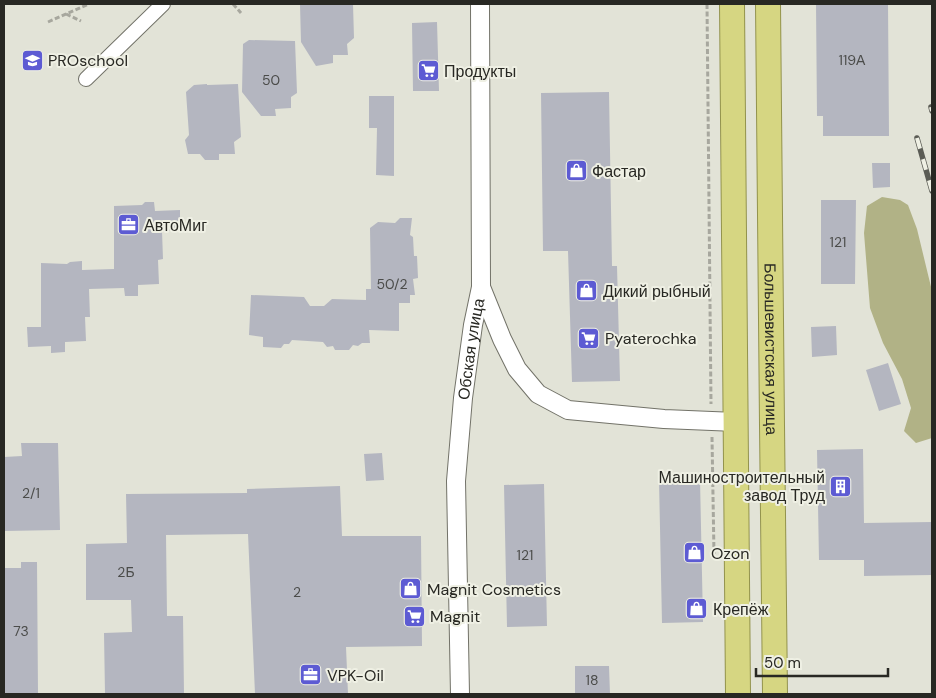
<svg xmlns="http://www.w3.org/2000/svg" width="936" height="698" font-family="'DM Sans',sans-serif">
<rect width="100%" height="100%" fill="#e2e3d7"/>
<!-- green -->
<path fill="#b1b286" d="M882,197L900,200L908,205L917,229L932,291V438L916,443L904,431L911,408L902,379L883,343L870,308L864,233L867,206Z"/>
<!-- building -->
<path fill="#b4b6c0" d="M300,4H353L354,38L347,44L348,55H333V63L316,66L301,42Z
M816,4H888L889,136H823V116H817Z
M437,22L439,91H413L412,23Z
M249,40L295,41L297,93L291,97V108L275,109L276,116H261L242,92L243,44Z
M207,84V85L238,84L241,137L234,142L235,154H219V160H205L200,154H188L185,140L189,135L186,92L194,85Z
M609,92L612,266H617L620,381L572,382L568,251H543L541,93Z
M369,96H394V176L376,175L377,128H369Z
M872,163H890V187L873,188Z
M821,200H856L855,284H821Z
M145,202H154L155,211L180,210V230L162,231L163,259L158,260L159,284L138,285V296H125L124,288L89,289L90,317H85L86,341L65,342V352L51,353V346L28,347L27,327H41V263L67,264L70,262L82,261V270L114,269V206L142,205Z
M400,218H412L410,235L413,237L414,256H417L418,278L413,279L415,295H410V303H399V331L369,330L370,343H362L358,346L353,345L349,350H335L333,346L327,347L323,342L292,340L289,344H284L281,348L263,347V337L249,335L251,295L304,297L310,306H324L332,299L366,300V289H371L370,228L378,222L395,223Z
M836,326L837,355L812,357L811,327Z
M888,363L901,404L879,411L866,370Z
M21,443H58L60,530L4,531V457L22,456Z
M863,449L864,523L932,522V575L864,576V560H819L817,450Z
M382,453L384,480L366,481L364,454Z
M700,479L703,622L662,623L659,480Z
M544,484L547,626L507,627L504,485Z
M340,486L342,536H421L422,646L346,647L348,694H255L248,534L166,535L167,616H183L184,694H105L104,633L132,632L131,600H86V544L127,543L126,494L247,493V489Z
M21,562H37L38,694H4V568H21Z
M575,666H609L610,694H575Z"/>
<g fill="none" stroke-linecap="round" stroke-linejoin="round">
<defs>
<path id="minor" d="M86,79L163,4"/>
<g id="tertiary">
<path d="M481,287L502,339L517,369L538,394L568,410L664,419L736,422"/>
<path id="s1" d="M460,694L456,481L463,398L473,325L481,287L480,4"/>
</g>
<g id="trunk">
<path d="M732,4L738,694"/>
<path id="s2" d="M768,4L772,425L775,694"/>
</g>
</defs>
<!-- minor casing -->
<use href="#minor" stroke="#727268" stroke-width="16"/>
<!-- tertiary casing -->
<use href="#tertiary" stroke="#727268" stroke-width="20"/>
<!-- trunk casing -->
<use href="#trunk" stroke="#93934d" stroke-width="26"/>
<!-- path -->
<path stroke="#a7a79e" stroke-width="3" stroke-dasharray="5 2.5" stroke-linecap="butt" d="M233,4L241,13
M707,4L711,404
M66,14L81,21
M48,22L89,4
M712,437L714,554"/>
<!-- minor -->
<use href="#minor" stroke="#fff" stroke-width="14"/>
<!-- tertiary -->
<use href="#tertiary" stroke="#fff" stroke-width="18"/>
<!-- trunk -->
<use href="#trunk" stroke="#d6d682" stroke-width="24"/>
<defs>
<path id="rail" d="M931,107L932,111
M917,138L932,191"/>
</defs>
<!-- rail casing -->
<use href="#rail" stroke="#5b5c55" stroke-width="5.5"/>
<!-- rail -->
<use href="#rail" stroke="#eff0e4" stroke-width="4" stroke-dasharray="11" stroke-linecap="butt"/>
</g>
<!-- icons -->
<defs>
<symbol id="school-square" viewBox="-11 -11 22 22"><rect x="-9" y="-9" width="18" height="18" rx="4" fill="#5d5bd3" stroke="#eff0e4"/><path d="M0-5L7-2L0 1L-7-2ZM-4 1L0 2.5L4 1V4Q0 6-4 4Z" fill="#fff"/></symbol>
<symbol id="supermarket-square" viewBox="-11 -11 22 22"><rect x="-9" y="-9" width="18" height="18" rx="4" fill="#5d5bd3" stroke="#eff0e4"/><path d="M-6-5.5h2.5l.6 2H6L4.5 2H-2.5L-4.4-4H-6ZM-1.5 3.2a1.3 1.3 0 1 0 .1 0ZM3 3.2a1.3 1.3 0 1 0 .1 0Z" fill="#fff"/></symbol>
<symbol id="shop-square" viewBox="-11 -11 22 22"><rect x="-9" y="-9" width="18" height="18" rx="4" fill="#5d5bd3" stroke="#eff0e4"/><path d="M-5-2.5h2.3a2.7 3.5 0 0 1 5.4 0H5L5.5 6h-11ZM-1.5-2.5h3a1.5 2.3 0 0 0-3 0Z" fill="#fff"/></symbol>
<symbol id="office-square" viewBox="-11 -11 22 22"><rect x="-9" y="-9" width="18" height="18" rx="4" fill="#5d5bd3" stroke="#eff0e4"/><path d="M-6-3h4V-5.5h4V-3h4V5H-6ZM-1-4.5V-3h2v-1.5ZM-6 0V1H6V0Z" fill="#fff"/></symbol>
<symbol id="building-square" viewBox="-11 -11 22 22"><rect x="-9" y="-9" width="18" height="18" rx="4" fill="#5d5bd3" stroke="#eff0e4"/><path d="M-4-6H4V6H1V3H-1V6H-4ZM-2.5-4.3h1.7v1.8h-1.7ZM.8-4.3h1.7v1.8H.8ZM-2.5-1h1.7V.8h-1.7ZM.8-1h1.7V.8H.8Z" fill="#fff"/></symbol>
</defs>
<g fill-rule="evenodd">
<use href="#school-square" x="20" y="48" width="25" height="25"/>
<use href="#supermarket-square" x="416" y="58" width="25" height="25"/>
<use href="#shop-square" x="564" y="158" width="25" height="25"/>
<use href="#office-square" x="116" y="212" width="25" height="25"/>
<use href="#shop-square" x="574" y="278" width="25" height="25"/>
<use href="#supermarket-square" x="576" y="326" width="25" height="25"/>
<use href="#building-square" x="828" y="474" width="25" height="25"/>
<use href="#shop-square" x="682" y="540" width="25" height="25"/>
<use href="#shop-square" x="398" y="576" width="25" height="25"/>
<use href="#shop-square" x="684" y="596" width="25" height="25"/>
<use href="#supermarket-square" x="402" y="604" width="25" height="25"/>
<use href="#office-square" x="298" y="662" width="25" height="25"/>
</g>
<g text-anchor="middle" stroke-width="4" stroke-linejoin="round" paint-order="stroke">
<!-- number labels -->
<g font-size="14" fill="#4b4c4a">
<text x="852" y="65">119А</text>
<text x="271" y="85">50</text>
<text x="838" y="247">121</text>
<text x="392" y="289">50/2</text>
<text x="31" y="498">2/1</text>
<text x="525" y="560">121</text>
<text x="126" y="577">2Б</text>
<text x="297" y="597">2</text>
<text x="21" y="636">73</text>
<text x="592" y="685">18</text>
</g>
<!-- poi labels -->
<g font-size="16" fill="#282823" stroke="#eff0e4" text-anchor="start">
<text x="48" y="66">PROschool</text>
<text x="444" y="77">Продукты</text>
<text x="592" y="177">Фастар</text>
<text x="144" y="231">АвтоМиг</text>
<text x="603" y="297">Дикий рыбный</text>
<text x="605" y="344">Pyaterochka</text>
<text x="825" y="483" text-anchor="end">Машиностроительный<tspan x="825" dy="18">завод Труд</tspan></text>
<text x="711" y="559">Ozon</text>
<text x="427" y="595">Magnit Cosmetics</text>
<text x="713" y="615">Крепёж</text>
<text x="430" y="622">Magnit</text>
<text x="327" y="681">VPK-Oil</text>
</g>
<!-- street labels -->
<g font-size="16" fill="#282823" stroke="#eff0e4">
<text dy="6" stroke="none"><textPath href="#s1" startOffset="346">Обская улица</textPath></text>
<text dy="6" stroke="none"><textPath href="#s2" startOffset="345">Большевистская улица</textPath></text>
</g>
</g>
<!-- border -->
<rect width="936" height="698" fill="none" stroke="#282823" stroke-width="10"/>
<!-- scale -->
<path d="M756 668v8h132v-8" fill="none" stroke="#282823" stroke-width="2.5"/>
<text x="764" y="668" font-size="15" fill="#282823" stroke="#eff0e4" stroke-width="4" paint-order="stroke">50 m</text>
</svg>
